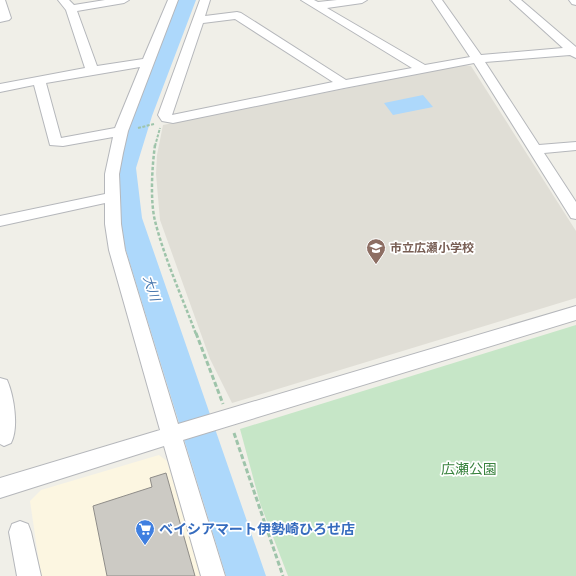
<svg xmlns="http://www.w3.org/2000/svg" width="576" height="576" font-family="Overpass,'Noto Sans JP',sans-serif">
<rect width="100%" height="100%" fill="#f0efe8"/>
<!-- commercial -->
<path fill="#fcf6e1" d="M159,455L167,461L201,576H41L30,501L41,490Z"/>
<!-- education -->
<path fill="#e0ded6" d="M463,65L471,66L576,231V298L232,403L210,359L160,220L156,174L157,155L163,125Z"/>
<!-- green -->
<path fill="#c6e6c7" d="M576,325V576H288L260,503L240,429Z"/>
<!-- water -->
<path fill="#add8fb" d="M423,95L433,107L393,115L384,103Z"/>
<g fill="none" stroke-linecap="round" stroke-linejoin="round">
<!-- river -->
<path fill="#add8fb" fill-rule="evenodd" d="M178,0H196L152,116L136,168L142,218L266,576H226L116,218L112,168L130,116Z"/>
</g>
<!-- building -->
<path fill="#cccac4" stroke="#8f8d89" d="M166,473L195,576H107L93,506L152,487L150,478Z"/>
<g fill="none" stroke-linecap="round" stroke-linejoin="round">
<defs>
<path id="minor" d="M0,0H5L11,18L9,20L0,22Z
M58,0H69L74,5L105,0H129L124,3L77,11L97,66L143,59L168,0H178L128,131L123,153L119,174L120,197L121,224L125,250L178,424L576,306V320L183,440L225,576H201L164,446L0,498V478L160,430L109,250L105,224V203L0,226V216L105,194V174L113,137L63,146L50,145L34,85L0,92V84L85,68L66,10ZM140,67L115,128L61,138L46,83Z
M200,0H210L205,16L237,12L241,13L346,80L412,68L301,0H314L318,2L337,0H367L362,3L327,8L425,65L470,57L432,0H442L481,55L563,48L510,0H521L576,47V58L570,55L485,62L539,145L576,142V150L544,153L576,202V219L571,218L474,63L344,88L173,123L162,121L158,115ZM235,19L333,82L172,115L203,23Z
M569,0H576V5L572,4Z
M0,378L7,380C14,396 19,428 11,443L4,446L0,444Z
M20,521L28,524L31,532L41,576H17L9,532L12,524Z"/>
</defs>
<!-- minor casing -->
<use href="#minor" stroke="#b5b7bb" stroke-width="2"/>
<!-- path-far2 -->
<path stroke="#9ec4aa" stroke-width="2" stroke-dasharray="3 1.5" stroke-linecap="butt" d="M138,128L154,124
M155,146L160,128"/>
<!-- path-far1 -->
<path stroke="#9ec4aa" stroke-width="2.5" stroke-dasharray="3.5 2" stroke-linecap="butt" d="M155,145C152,167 150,200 155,221C165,260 182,297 196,334"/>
<!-- path -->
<path stroke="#9ec4aa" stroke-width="3" stroke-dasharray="5 2.5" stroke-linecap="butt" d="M196,333L223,404
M234,433L283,576"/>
<!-- minor -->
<use href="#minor" fill="#fff" fill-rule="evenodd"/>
</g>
<!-- icons -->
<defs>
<symbol id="school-pin" viewBox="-11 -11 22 30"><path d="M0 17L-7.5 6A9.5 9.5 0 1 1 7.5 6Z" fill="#8d6e63" stroke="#fff"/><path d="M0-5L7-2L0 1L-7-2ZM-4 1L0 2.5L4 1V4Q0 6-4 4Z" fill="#fff"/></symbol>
<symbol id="supermarket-pin" viewBox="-11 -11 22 30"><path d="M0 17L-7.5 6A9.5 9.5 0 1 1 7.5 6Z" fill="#3f7fe0" stroke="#fff"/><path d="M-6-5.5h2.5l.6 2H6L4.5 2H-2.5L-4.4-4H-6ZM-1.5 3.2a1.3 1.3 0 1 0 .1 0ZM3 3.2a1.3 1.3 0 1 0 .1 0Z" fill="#fff"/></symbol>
</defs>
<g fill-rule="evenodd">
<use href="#school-pin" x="365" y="237" width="22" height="30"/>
<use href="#supermarket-pin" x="134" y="518" width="22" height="30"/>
</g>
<g text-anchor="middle" stroke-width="3.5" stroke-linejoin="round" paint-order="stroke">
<!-- education labels -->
<g font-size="12" font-weight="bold" fill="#785e54" stroke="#fff" text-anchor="start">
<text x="390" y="252">市立広瀬小学校</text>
</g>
<!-- water labels -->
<g font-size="13" font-style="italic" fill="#4a78ae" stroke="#fff">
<text transform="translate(152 288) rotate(72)" y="5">大川</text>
</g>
<!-- near-park labels -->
<g font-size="14" fill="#3a833f" stroke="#fff">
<text x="469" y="474">広瀬公園</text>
</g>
<!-- near-shop labels -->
<g font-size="14" font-weight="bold" fill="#366cbe" stroke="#fff" text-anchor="start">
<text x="159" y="534">ベイシアマート伊勢崎ひろせ店</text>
</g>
</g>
</svg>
